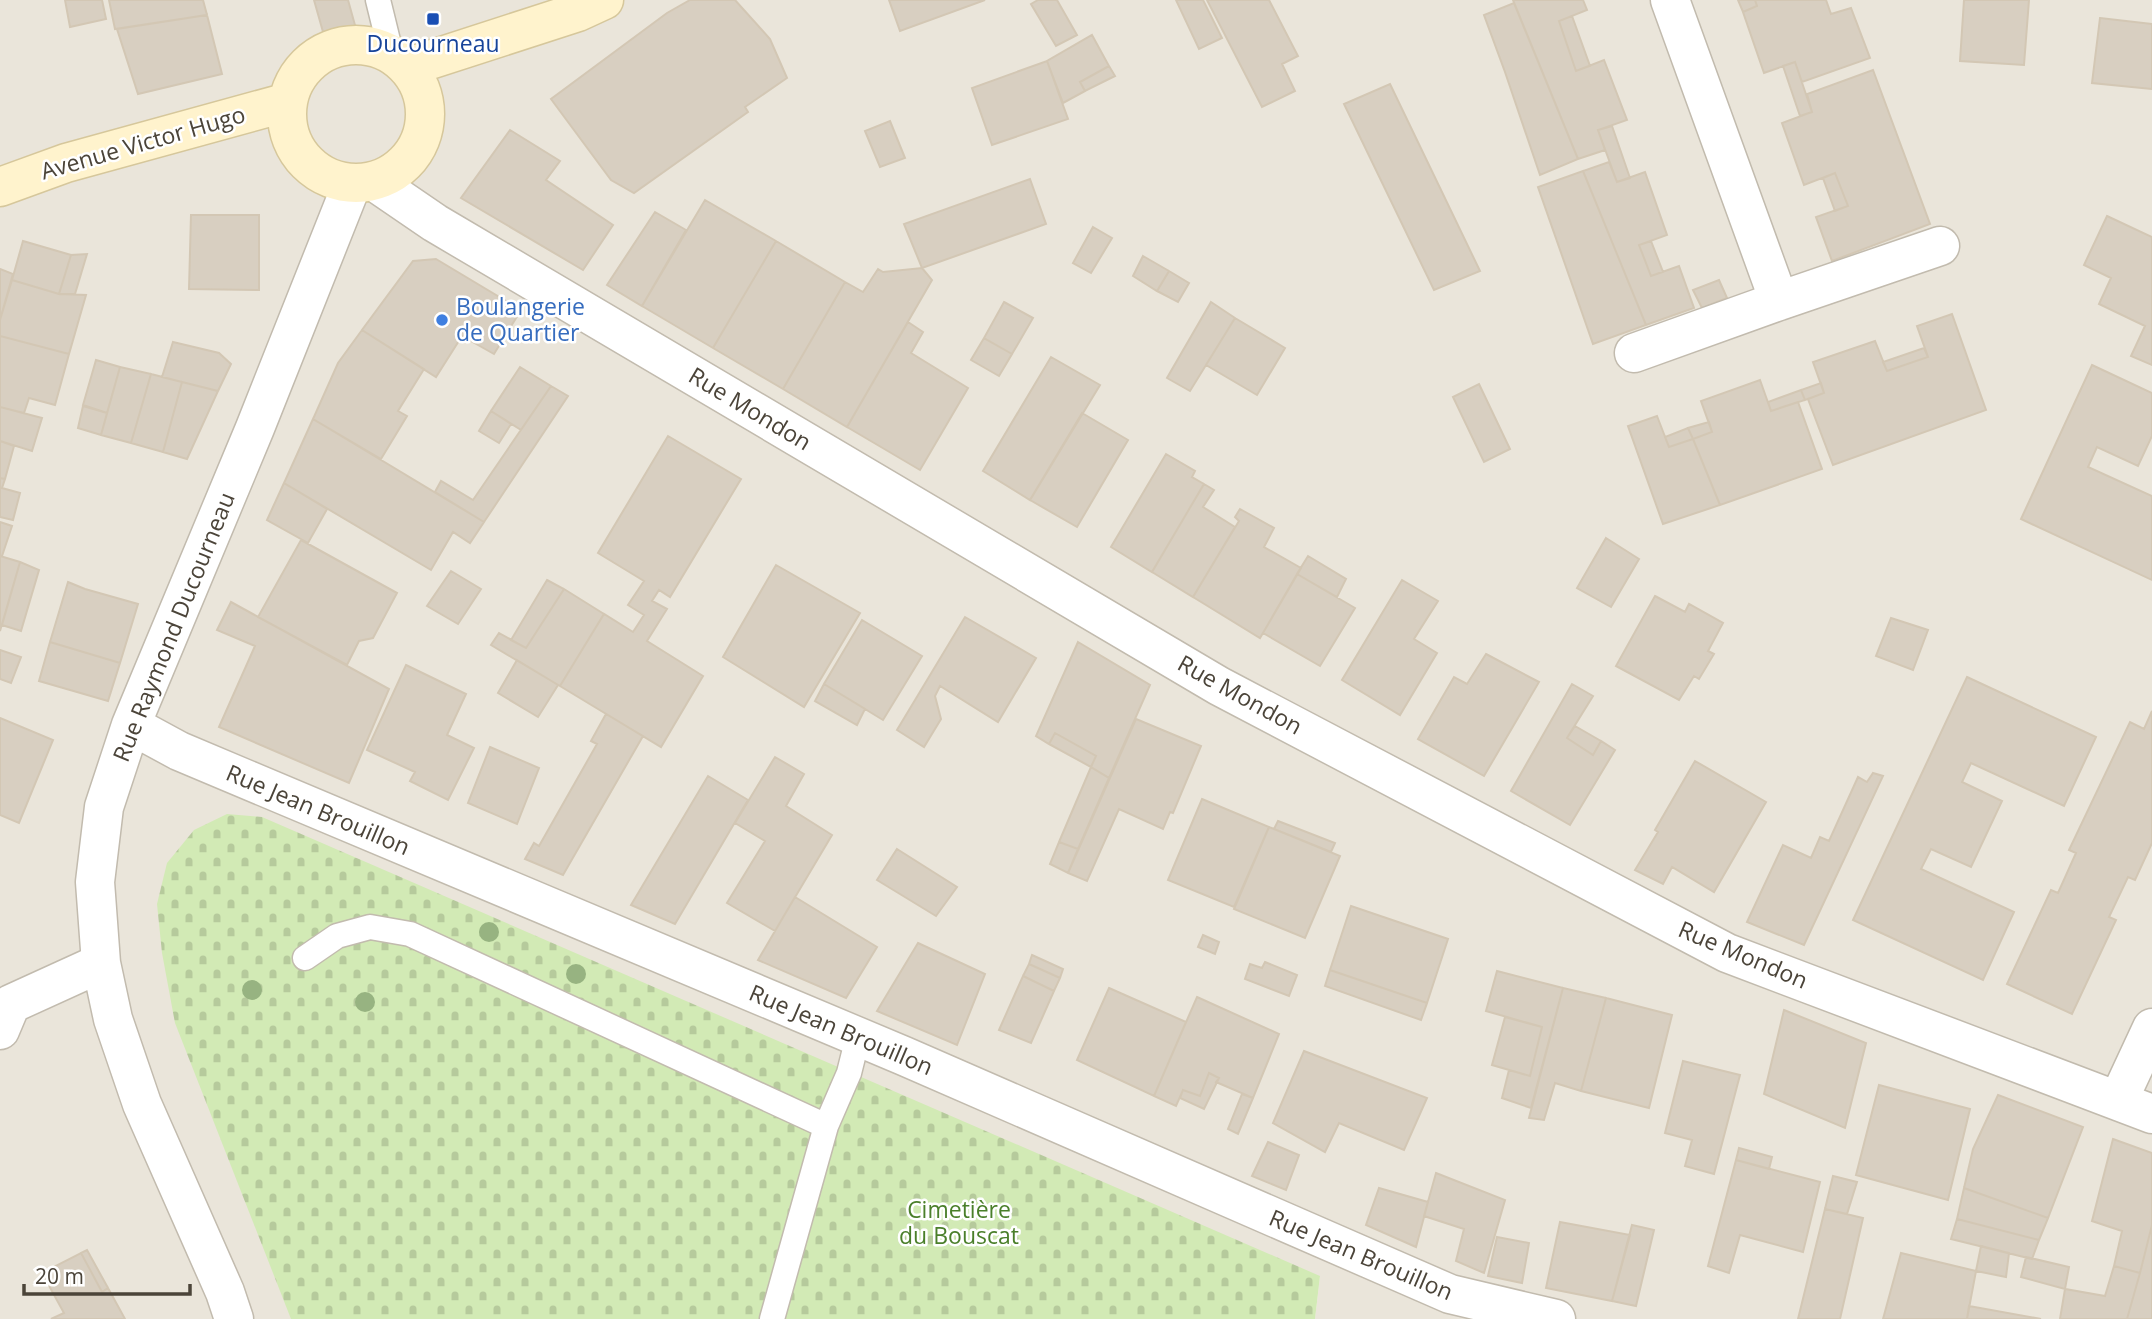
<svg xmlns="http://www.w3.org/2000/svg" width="2152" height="1319" font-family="'Open Sans',sans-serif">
<defs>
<pattern id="cemetery-stones" width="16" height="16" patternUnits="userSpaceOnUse" patternTransform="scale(1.75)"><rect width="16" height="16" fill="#d2eab5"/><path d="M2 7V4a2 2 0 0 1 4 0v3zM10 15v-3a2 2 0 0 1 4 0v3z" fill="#b6ca9c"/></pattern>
</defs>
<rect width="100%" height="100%" fill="#f6f3ec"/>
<!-- residential -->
<path fill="#eae5da" d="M0,0H2152V1319H1315L1320,1276L835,1319H0Z"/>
<!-- cemetery -->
<path fill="url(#cemetery-stones)" d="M227,814L262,817L1320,1276L1315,1319H291L175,1023L162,953L157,904L167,863L194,830Z"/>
<!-- building -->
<path fill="#d8cfc1" stroke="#d3c7b4" stroke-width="2" d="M65,0H102L106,19L70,27Z
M109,0H203L207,15L115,29Z
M314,0H348L358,36L327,46Z
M690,0H735L770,39L787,78L745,107L748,112L634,193L611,180L551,99L667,13Z
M889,0H985L900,31Z
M1038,0H1057L1077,35L1056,46L1031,4Z
M1176,0H1203L1222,38L1199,49Z
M1207,0H1269L1298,56L1282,64L1295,91L1262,107Z
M1513,0H1583L1587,10L1559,21L1576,71L1604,60L1627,120L1598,130L1605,150L1578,159Z
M1738,0H1755L1757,6L1743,12Z
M1755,0H1826L1831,14L1851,8L1870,58L1802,82L1795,62L1764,73L1743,12L1757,6Z
M1964,0H2029L2024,65L1960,61Z
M1514,3L1578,159L1540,175L1505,72L1484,15Z
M207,15L222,74L138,94L117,29Z
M1572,16L1590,66L1576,71L1559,21Z
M2100,18L2152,24V89L2092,83Z
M1092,35L1109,66L1080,82L1085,91L1063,103L1047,61Z
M1047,61L1068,119L992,145L972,88Z
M1795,62L1812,112L1800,116L1783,66Z
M1109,66L1115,76L1085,91L1080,82Z
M1873,70L1930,224L1832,261L1816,217L1848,206L1835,173L1804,185L1782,123L1812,112L1807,94Z
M1390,84L1480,271L1434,290L1344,104Z
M890,121L905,158L880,167L865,131Z
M1612,126L1630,178L1617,182L1598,130Z
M510,130L560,161L546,180L613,225L583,270L461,198Z
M1609,162L1617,182L1645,172L1667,235L1639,245L1651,276L1679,266L1694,308L1646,325L1583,171Z
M1583,171L1646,325L1593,344L1538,187Z
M1835,173L1848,206L1835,211L1823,178Z
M1030,179L1046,224L922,268L904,224Z
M705,200L776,241L713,348L642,306Z
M655,212L686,230L642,306L607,285Z
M191,215H259V290L189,289Z
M2107,216L2152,237V365L2131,356L2145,326L2099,304L2111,278L2084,265Z
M1093,227L1112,238L1091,273L1073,263Z
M23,241L71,255L59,294L12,280Z
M776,241L845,282L783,389L713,348Z
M1651,241L1663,272L1651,276L1639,245Z
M87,254L75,294H59L71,255Z
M1143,256L1169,271L1157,291L1133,276Z
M436,259L521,310L494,354L462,336L436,377L362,330L413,261Z
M922,268L932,280L847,427L783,389L845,282L863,292L878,269L883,272Z
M0,269L13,274L0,320Z
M1169,271L1189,283L1178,302L1157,291Z
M12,280L59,294L86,295L69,354L0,336V320Z
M1719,280L1727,298L1702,308L1693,290Z
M1004,302L1033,318L1012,354L984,338Z
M1211,302L1235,318L1190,391L1167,378Z
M1952,314L1986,410L1833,465L1808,399L1824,393L1813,362L1875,341L1887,371L1928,357L1917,326Z
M1235,318L1285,348L1257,395L1206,365Z
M908,322L923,332L911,353L968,388L920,470L847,427Z
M362,330L424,369L398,411L407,416L381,459L313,419L338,363Z
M0,336L69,354L55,405L29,398L24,413L0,407Z
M984,338L1012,354L999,376L971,360Z
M173,342L219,353L231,364L218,391L162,377Z
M1924,348L1928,357L1887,371L1883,362Z
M1051,357L1100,385L1030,500L983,471Z
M96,360L120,367L107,413L83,405Z
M2092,365L2152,393V436L2138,466L2097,447L2088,467L2152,496V580L2021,519Z
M120,367L151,374L131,443L101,435Z
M520,367L551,386L521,430L491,411Z
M151,374L182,382L163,452L131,443Z
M1760,380L1771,411L1798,402L1822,469L1720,505L1693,439L1712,432L1701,401Z
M182,382L218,391L187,459L163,452Z
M1821,383L1824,393L1805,400L1801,390Z
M1479,384L1510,449L1484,462L1453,397Z
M551,386L568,396L484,522L435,492L441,481L473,500Z
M1801,390L1805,400L1771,411L1768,402Z
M83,406L107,413L101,435L78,428Z
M0,407L42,418L32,451L0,441Z
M491,411L511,424L499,443L479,431Z
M1082,413L1128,440L1077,527L1030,500Z
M1657,416L1669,447L1693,439L1720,505L1663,524L1628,426Z
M313,419L484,522L470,543L453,532L431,570L284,483Z
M1709,422L1712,432L1693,439L1688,428Z
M1688,428L1693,439L1669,447L1665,437Z
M668,436L741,479L670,597L659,590L652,601L667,609L647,641L703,676L661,747L560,686L604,614L633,632L644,615L628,605L644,581L598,553Z
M0,441L14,446L5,479L0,478Z
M1166,454L1195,471L1192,477L1204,484L1152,572L1111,547Z
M0,478L5,479L2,488L20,493L13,520L0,517Z
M284,483L327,509L308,543L267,520Z
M1204,484L1214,490L1203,507L1235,527L1193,597L1152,572Z
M1240,509L1274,528L1264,547L1301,568L1260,638L1193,597L1239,521L1235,517Z
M0,522L12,526L2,556H0Z
M1606,538L1639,559L1611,607L1577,588Z
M301,540L397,593L373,638L359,641L347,665L258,617Z
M0,556L20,562L0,631Z
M1308,556L1346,579L1337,597L1297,574Z
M20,562L39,570L21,631L2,625Z
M776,565L860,613L804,707L723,657Z
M451,571L481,589L458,624L427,606Z
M1297,574L1355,608L1320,666L1263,633Z
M547,580L564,589L526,648L511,640Z
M1402,580L1438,601L1414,639L1437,653L1400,715L1342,680Z
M68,582L85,589L138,604L120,663L50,642Z
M564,589L604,614L560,686L491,645L499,633L526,648Z
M1655,596L1685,612L1689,604L1723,623L1708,651L1714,654L1699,679L1694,676L1679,700L1616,666Z
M231,602L389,689L349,783L219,727L255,646L217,630Z
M965,617L1036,658L998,722L940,686L935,696L941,719L924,747L897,730Z
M1891,618L1928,630L1913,670L1876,656Z
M862,620L922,656L883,720L824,684Z
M50,642L120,663L108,701L39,681Z
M1078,642L1150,685L1109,778L1091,767L1096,756L1055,733L1049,744L1036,736Z
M0,650L21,657L11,683L0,679Z
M1486,654L1539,682L1484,776L1418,739L1454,677L1467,684Z
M517,660L558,685L538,717L498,693Z
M406,665L466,694L447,735L474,748L448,800L410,781L415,772L367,750Z
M1967,677L2096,737L2064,806L1971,763L1962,782L2002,801L1971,867L1931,849L1921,869L2014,912L1983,980L1853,920Z
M824,684L865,709L857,725L815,701Z
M1572,684L1593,696L1567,738L1593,755L1601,741L1615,750L1570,825L1511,791Z
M2152,711V843L2135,880L2128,877L2109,917L2116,920L2072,1014L2007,984L2051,890L2058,893L2076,853L2069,850L2130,722L2144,729Z
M606,714L643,736L563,875L525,859L534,843L539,846L597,744L591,741Z
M0,718L53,740L19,823L0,815Z
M1136,719L1201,746L1173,813L1170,812L1163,829L1119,809L1087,881L1068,873Z
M1575,726L1601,741L1593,755L1567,738Z
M1055,733L1096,756L1091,767L1049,744Z
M490,747L539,768L517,824L468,803Z
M775,757L804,774L786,806L832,835L775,931L727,903L765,841L735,823Z
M1695,761L1766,802L1714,892L1672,867L1663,884L1635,870L1658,832L1655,830Z
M1091,767L1109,778L1078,849L1059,842Z
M1873,773L1883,776L1804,945L1747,922L1783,845L1811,858L1820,837L1829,841L1858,777L1867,782Z
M708,776L748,800L675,924L631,905Z
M1202,799L1269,827L1234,907L1168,880Z
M1278,821L1335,843L1331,852L1274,829Z
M1269,827L1340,856L1305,938L1234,909Z
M1059,842L1078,849L1068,873L1050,864Z
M897,849L957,887L936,916L877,880Z
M795,897L877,947L846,998L758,960Z
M1351,906L1448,939L1427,1003L1330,970Z
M1203,935L1219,942L1215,954L1198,947Z
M918,943L985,974L957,1045L877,1011Z
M1032,955L1063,969L1060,978L1029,964Z
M1265,962L1297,975L1289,996L1245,979L1250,964L1262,968Z
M1029,964L1060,978L1054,991L1023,976Z
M1330,970L1427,1003L1421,1020L1325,986Z
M1497,971L1563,988L1531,1108L1502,1098L1509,1070L1530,1076L1542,1027L1486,1011Z
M1023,976L1054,991L1031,1043L999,1030Z
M1109,988L1186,1022L1154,1096L1077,1060Z
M1563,988L1606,998L1581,1091L1555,1083L1544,1120L1529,1118Z
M1197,997L1279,1034L1253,1098L1216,1082L1219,1078L1209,1073L1200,1096L1183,1090L1176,1106L1154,1096Z
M1606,998L1672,1015L1649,1108L1581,1091Z
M1784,1010L1866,1043L1845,1128L1764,1094Z
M1505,1017L1542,1027L1530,1076L1492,1065Z
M1304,1051L1427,1098L1404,1150L1339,1123L1325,1152L1273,1123Z
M1683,1061L1740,1075L1714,1174L1685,1166L1692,1140L1665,1133Z
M1209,1073L1219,1078L1204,1109L1180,1098L1183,1090L1200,1096Z
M1879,1085L1970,1109L1948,1200L1856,1175Z
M1242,1094L1253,1098L1238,1134L1228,1129Z
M1998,1095L2083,1127L2048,1218L1964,1188L1973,1149Z
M2113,1139L2152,1153V1225L2140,1273L2114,1266L2122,1231L2092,1221Z
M1268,1142L1299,1155L1286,1190L1252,1176Z
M1739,1148L1772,1157L1769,1169L1736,1160Z
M1736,1160L1820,1182L1803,1252L1740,1235L1729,1273L1708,1266Z
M1436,1173L1505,1200L1484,1273L1456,1261L1464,1229L1424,1216Z
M1833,1176L1857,1182L1847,1214L1825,1209Z
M1379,1188L1428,1202L1416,1247L1366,1225Z
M1964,1188L2048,1218L2039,1240L1957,1219Z
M1825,1209L1863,1218L1840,1319H1798Z
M1957,1219L2039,1240L2032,1259L1951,1239Z
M1560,1222L1630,1235L1612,1301L1546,1288Z
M1632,1225L1654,1230L1636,1306L1612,1301Z
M2152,1225V1319H2127L2140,1273Z
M1497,1237L1529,1243L1522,1283L1488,1276Z
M1981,1246L2009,1253L2006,1277L1976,1271Z
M87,1250L108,1288L102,1292L81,1253Z
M81,1253L102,1292L108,1288L125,1319H51L64,1313L42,1273Z
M1901,1253L1976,1271L1967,1319H1883Z
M2026,1257L2069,1267L2065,1289L2021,1277Z
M2114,1266L2140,1273L2127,1319H2060L2065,1289L2105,1296Z
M1969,1306L2041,1319H1967Z"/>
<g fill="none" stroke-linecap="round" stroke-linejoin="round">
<defs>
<path id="lane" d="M378,0L391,53
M305,958L337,936L370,927L410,934L826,1126
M772,1319L826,1126L849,1073L858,1037"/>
<path id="street" d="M1670,0L1779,301L1940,246
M375,182L435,223L1219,686L1727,953L2152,1114
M1634,353L1779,301
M131,725L179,751L904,1056L1450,1294L1556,1319
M0,1030L11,1004L101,963
M2118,1101L2152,1028
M234,1319L225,1292L142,1104L113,1019L101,963L95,882L104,807L131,725L255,428L352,184"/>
<path id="secondary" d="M287 114a69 69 0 1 1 138 0a69 69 0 1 1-138 0Z
M408,67L578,12L604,0
M0,187L66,163L288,102"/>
</defs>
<!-- lane casing -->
<use href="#lane" stroke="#c2bbae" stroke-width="27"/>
<!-- street casing -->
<use href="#street" stroke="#c2bbae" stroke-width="41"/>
<!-- secondary casing -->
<use href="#secondary" stroke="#d6c79b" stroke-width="41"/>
<!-- lane -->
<use href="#lane" stroke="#fff" stroke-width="24"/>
<!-- street -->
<use href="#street" stroke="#fff" stroke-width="38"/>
<!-- secondary -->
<use href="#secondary" stroke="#fff3cd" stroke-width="38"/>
</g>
<!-- trees -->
<g fill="#97b381">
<circle cx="489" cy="932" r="10"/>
<circle cx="576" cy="974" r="10"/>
<circle cx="252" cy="990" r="10"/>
<circle cx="365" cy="1002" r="10"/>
</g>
<!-- markers -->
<rect fill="#1a4fb4" stroke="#fff" stroke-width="2.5" x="426" y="12" width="14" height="14" rx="3.5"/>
<circle fill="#3f7fe0" stroke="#fff" stroke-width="2.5" cx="442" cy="320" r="7"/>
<g text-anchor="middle" stroke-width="5" stroke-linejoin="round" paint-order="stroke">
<!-- transit labels -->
<g font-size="23" fill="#164399" stroke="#fff">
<text x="433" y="52">Ducourneau</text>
</g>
<!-- street labels -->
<g font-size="23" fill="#4b4439" stroke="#fff">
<text transform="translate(143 143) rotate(-16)" y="8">Avenue Victor Hugo</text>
<text transform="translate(750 409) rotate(31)" y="8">Rue Mondon</text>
<text transform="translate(174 627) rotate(-68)" y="8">Rue Raymond Ducourneau</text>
<text transform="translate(1240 695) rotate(29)" y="8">Rue Mondon</text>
<text transform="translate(318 810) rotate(23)" y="8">Rue Jean Brouillon</text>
<text transform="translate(1743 955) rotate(23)" y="8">Rue Mondon</text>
<text transform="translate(841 1030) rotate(23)" y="8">Rue Jean Brouillon</text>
<text transform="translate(1361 1255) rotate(23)" y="8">Rue Jean Brouillon</text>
</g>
<!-- shop labels -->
<g font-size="23" fill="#366cbe" stroke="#fff" text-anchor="start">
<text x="456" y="315">Boulangerie<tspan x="456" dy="26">de Quartier</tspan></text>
</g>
<!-- park labels -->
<g font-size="23" fill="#4a7f2a" stroke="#fff">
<text x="959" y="1218">Cimetière<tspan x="959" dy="26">du Bouscat</tspan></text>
</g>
</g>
<!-- scale -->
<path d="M24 1284v10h166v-10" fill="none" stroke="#4b4439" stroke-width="3.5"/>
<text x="35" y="1284" font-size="21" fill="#4b4439" stroke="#ffffff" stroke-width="5" paint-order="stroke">20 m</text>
</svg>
